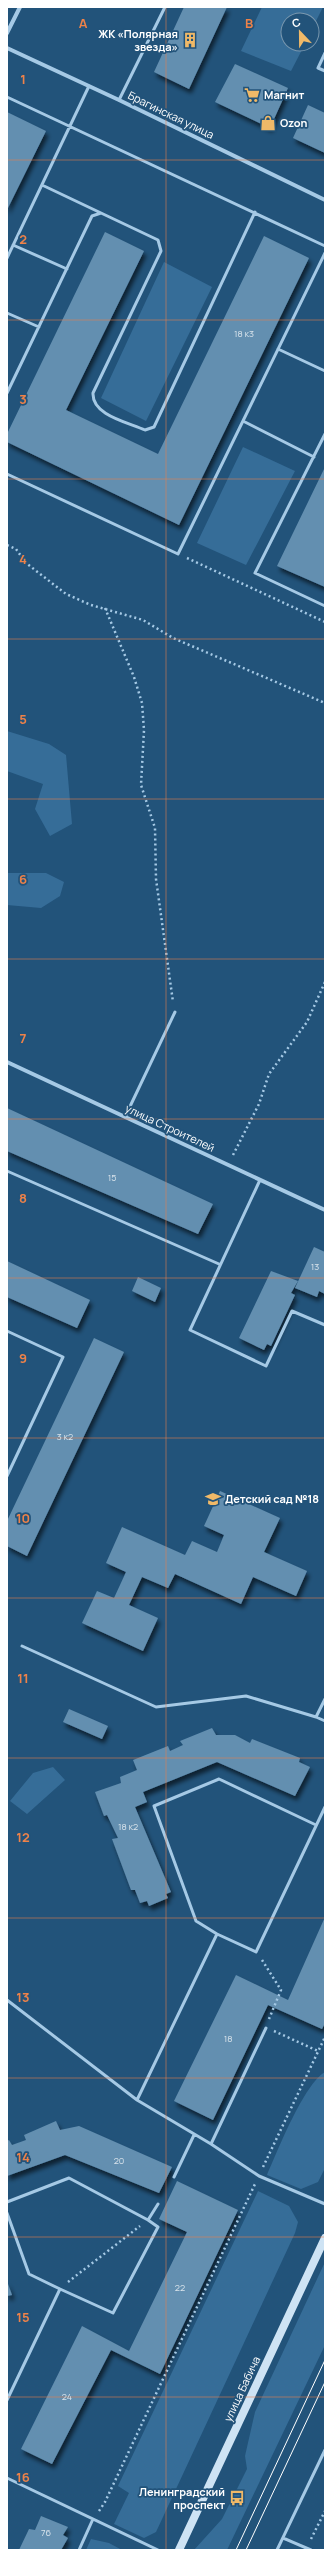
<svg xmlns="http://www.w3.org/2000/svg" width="332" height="2557" font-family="Manrope,sans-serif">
<defs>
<filter id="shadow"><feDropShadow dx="2.5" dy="4.5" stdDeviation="2" flood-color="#0009"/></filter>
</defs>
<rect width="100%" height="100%" fill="#22537a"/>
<!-- green -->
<path fill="#366d98" d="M262,7H323L312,29V20H288V44H305L291,71L241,51Z
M164,262L212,287L146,421L101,398Z
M243,447L295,471L246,565L197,543Z
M7,731L49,744L66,755L72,824L50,836L35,809L43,784L7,771Z
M7,873H46L64,882L60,896L41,908L7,905Z
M53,1767L65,1780L27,1814L10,1801L33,1773Z
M325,2072V2168L318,2182L301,2189L267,2175C278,2150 304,2084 325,2072Z
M258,2191L289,2206L298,2222L295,2233L156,2532L144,2538L114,2524L129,2493L118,2486Z
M325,2262V2345L227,2550H194L222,2519L247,2469L245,2456L255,2412Z
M91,2539L109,2543L122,2550H86Z"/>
<!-- building -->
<path fill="#638fb0" filter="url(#shadow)" d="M184,7H227L189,89L154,72Z
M235,64L288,88L270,128L215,102Z
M308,105L325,113V153L293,138Z
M7,112L46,131L7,210Z
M105,232L144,251L66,410L158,454L264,236L309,258L179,525L7,442V434Z
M325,467V587L277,566Z
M7,1108L213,1204L198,1234L7,1151Z
M314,1247L325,1252V1294L319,1291L317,1297L295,1288Z
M7,1261L90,1300L77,1328L7,1297Z
M271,1271L298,1281L291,1293L295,1295L271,1346L267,1344L264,1350L239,1338Z
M138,1277L161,1288L155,1302L132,1291Z
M94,1338L124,1352L27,1556L7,1546V1521Z
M220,1491L280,1518L264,1552L307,1571L296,1596L253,1577L241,1604L175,1574L168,1588L142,1577L129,1605L158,1618L143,1651L82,1623L97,1591L114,1598L126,1572L106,1563L122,1527L185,1555L192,1541L217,1552L224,1535L204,1526Z
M69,1709L108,1726L102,1739L63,1722Z
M212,1728L216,1735H235L250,1743L252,1739L300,1758L299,1762L310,1767L295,1796L217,1762L143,1792L147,1802L135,1807L171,1892L166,1894L168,1898L149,1906L147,1901L140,1903L135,1890H131L112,1839L118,1838L107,1815L104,1816L95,1792L121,1783L120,1777L137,1770L133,1760L168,1746L170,1751L183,1745L180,1741Z
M325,1917V2023L322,2029L268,2005L213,2120L174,2101L236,1975L288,2000Z
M56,2121L60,2130L79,2126L172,2167L159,2193L65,2155L7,2176V2141L9,2140L12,2145L26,2140L24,2135Z
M177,2181L238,2210L160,2374L111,2350L52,2464L21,2449L82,2326L129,2351L187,2232L159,2219Z
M7,2281L12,2295L7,2296Z
M41,2516L68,2527L63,2535L68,2538L61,2550H19L29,2529L35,2530Z"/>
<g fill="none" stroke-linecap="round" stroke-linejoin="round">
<!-- path -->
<path stroke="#a5c9e5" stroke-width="2.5" stroke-dasharray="2 3" stroke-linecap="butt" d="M7,545L16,549L26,563L66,594L91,605L143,620L173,638L325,703
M187,558L325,622
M105,608L134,677L142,703L144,730L141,785L155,828L156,879L173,1002
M233,1155L259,1104L269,1074L307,1022L325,982
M262,1960L281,1990L269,2019
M274,2031L318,2051
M263,2167L325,2037
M68,2282L140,2226
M99,2511L105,2502L255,2184
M311,2539L325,2511"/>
<!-- lane -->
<path stroke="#a5c9e5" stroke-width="3" d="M325,53L318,68L325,71
M7,97L325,246
M119,100L165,7
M42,185L101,213
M13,245L67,269
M7,258L89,86
M7,313L39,327
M278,349L325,371
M7,393L92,216L101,213L158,240L161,251L93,393C92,415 127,422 145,430L154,427L255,212
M243,421L314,457
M325,434L255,573L325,606
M7,474L178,554L325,253
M125,1117L175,1012
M7,1171L219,1264
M260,1180L190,1330L266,1366L292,1311L325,1325
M7,1331L63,1357L7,1476
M22,1646L156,1707L246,1696L316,1717
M325,1699L316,1717L325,1721
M316,1825L219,1779L154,1806L196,1921L217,1934L256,1952L325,1807
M217,1934L137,2100L211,2144L259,2176L325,2204
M7,2000L137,2100
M211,2144L266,2028
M174,2177L194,2135
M7,2202L69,2178L148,2220
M7,2213L29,2274L60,2289
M7,2400L60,2289L113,2313L158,2227L148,2220L158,2204
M7,2478L158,2550
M283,2538L311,2550
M79,2550L93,2519
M277,2550L325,2450"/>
<!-- street -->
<path stroke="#a5c9e5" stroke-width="4" d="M7,33L20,7
M7,48L119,100L325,200
M7,1062L325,1210"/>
<!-- secondary -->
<path stroke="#cee3f4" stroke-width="8" d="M179,2550L325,2238"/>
<!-- tram -->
<path stroke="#fff" stroke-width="1" d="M236,2550L325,2360
M246,2550L325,2382"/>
</g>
<!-- grid -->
<path fill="none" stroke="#ee8249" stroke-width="1" stroke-opacity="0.55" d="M166,7V2550M7,160H325M7,320H325M7,479H325M7,639H325M7,799H325M7,959H325M7,1119H325M7,1278H325M7,1438H325M7,1598H325M7,1758H325M7,1918H325M7,2078H325M7,2237H325M7,2397H325"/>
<!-- icons -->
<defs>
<symbol id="building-bare" viewBox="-9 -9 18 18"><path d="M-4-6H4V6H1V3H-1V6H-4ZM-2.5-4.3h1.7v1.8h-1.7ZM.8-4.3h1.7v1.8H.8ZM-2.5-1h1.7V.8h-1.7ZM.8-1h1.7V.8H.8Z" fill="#f0b968" stroke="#22537a" stroke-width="2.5" paint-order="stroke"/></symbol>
<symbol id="supermarket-bare" viewBox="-9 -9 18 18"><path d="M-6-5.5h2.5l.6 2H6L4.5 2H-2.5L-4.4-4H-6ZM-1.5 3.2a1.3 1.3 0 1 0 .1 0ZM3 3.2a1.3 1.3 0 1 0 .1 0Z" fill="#f0b968" stroke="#22537a" stroke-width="2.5" paint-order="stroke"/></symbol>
<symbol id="shop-bare" viewBox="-9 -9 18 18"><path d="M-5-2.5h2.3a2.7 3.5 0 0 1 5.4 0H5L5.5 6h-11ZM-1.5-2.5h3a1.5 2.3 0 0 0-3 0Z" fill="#f0b968" stroke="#22537a" stroke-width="2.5" paint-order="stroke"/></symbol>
<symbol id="school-bare" viewBox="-9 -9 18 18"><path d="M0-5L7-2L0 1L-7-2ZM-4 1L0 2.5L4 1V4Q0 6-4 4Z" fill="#f0b968" stroke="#22537a" stroke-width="2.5" paint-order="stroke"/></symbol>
<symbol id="bus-bare" viewBox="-9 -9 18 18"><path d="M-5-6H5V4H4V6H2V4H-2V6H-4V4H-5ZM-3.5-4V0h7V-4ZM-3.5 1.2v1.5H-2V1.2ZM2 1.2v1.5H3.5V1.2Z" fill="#f0b968" stroke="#22537a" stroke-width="2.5" paint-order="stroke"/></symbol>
</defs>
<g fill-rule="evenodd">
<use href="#building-bare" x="179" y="29" width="22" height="22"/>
<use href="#supermarket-bare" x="241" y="84" width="22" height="22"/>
<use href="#shop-bare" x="257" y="112" width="22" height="22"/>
<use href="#school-bare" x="202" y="1488" width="22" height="22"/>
<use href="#bus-bare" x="226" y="2487" width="22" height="22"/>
</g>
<g text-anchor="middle" stroke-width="3.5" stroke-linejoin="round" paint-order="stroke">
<!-- number labels -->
<g font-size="9" fill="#d8e3eb">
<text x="244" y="337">18 к3</text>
<text x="112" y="1181">15</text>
<text x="315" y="1270">13</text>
<text x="65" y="1440">3 к2</text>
<text x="128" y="1830">18 к2</text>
<text x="228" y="2042">18</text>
<text x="119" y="2164">20</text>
<text x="180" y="2291">22</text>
<text x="67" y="2400">24</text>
<text x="46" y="2536">76</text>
</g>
<!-- poi labels -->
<g font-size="11" font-weight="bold" fill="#fff" stroke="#22537a" text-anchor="start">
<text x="178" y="38" text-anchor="end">ЖК «Полярная<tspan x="178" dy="13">звезда»</tspan></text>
<text x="264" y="99">Магнит</text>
<text x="280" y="127">Ozon</text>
<text x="225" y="1503">Детский сад №18</text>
<text x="225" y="2496" text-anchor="end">Ленинградский<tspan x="225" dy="13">проспект</tspan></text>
</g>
<!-- street labels -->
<g font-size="11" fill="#fff" stroke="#22537a">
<text transform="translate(171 115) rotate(26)" y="4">Брагинская улица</text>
<text transform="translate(170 1128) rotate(25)" y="4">улица Строителей</text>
<text transform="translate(242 2389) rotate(-65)" y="4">улица Бабича</text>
</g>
</g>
<g font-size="13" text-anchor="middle" font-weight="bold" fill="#ee8249" stroke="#22537a" stroke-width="3.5" stroke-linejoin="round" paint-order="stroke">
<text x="83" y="28">A</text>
<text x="249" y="28">B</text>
<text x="23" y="84">1</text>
<text x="23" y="244">2</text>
<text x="23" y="404">3</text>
<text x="23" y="564">4</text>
<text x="23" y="724">5</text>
<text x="23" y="884">6</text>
<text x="23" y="1043">7</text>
<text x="23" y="1203">8</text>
<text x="23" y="1363">9</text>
<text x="23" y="1523">10</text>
<text x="23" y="1683">11</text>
<text x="23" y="1842">12</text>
<text x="23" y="2002">13</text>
<text x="23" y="2162">14</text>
<text x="23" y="2322">15</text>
<text x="23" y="2482">16</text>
</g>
<!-- border -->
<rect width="332" height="2557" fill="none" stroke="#ffffff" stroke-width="16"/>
<!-- north arrow -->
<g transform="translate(300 32) rotate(338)"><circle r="19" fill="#22537a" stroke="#7a98af"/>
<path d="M0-3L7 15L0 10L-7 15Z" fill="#f0b968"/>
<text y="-6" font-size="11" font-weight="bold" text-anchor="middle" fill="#ffffff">С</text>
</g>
</svg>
